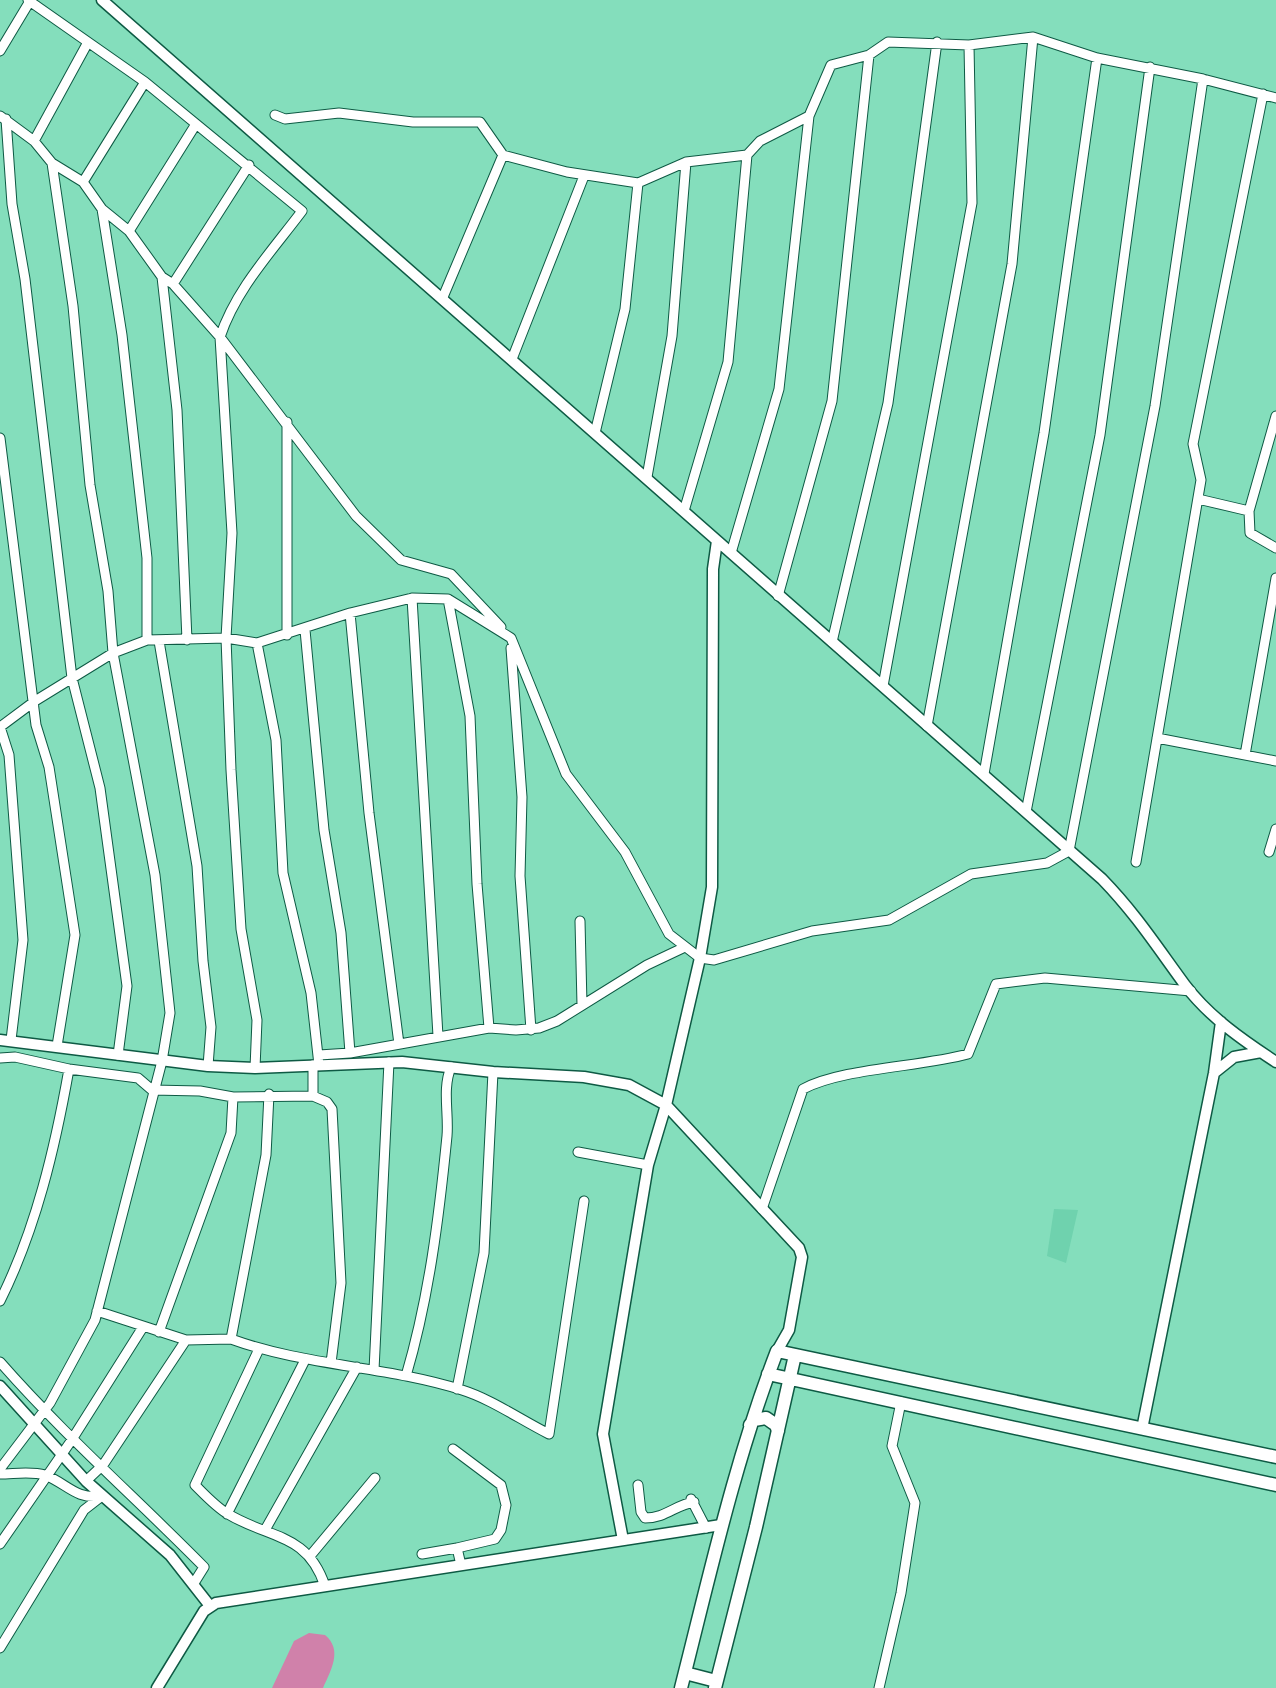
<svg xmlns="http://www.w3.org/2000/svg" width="1276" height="1688" font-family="Lato,sans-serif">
<rect width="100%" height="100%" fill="#84debc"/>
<!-- built -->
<path fill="#6fd2ae" d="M1054,1209L1078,1210L1066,1263L1047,1256Z"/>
<!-- green -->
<path fill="#d081aa" d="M309,1633L325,1635C343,1650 331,1670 323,1688H272L294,1641Z"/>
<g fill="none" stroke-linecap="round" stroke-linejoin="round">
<defs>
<path id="minor" d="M28,0L145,82L302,211C272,251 236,289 220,337L232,533L226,638L231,770L241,929L257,1020L255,1068
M0,51L30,1
M275,115L285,119L339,113L413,122H480L503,155L567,172L638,183L686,162L747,155L760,141L809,116L831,65L869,55L888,42L969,45L1033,37L1097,58L1203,79L1276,98
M0,116L34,141L52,163L83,182L102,209L129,231L162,277L173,284L220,337L356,516L401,560L451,574L501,627
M6,119L12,204L25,279L72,678L100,788L127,986L118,1055
M34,141L87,44
M83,182L145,82
M102,209L122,335L147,558V640
M129,231L196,124
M162,277L177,410L187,640
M173,284L249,165
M443,297L503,155
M512,359L584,176
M595,433L625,309L638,183
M0,438L36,725L49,767L75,935L57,1046
M647,477L672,336L686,162
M1198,499L1249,511L1250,533L1276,548
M684,511L728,362L747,155
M1249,511L1276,416
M731,553L779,389L809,116
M778,596L832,401L869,55
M412,598L438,1036
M448,599L470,716L477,884L489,1028
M350,613L369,813L399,1044
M305,630L324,830L341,933L350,1053
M287,635V422
M159,641L197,866L203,961L211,1027L208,1066
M832,642L888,403L937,42
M257,643L276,740L283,873L311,993L319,1065
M511,648L522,797L520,876L531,1030
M883,686L972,203L969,45
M927,726L1012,264L1033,37
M0,727L35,701L113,653L147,640L226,638L257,643L350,613L412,598L448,599L511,638L566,774L625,852L669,934L700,958L714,960L812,931L889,920L971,874L1047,863L1069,851L1155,406L1203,79
M0,727L9,755L23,940L11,1040
M1157,738L1276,761
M1245,755L1276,578
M984,774L1044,433L1097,58
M1026,812L1100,435L1150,67
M1269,852L1276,829
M1136,862L1201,480L1193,444L1263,94
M580,921L582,1005
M319,1055L350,1053L489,1028L516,1030L539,1028L557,1021L647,965L685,947
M0,1058L15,1057L69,1069L138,1078L152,1090L200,1091L233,1097L313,1096
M313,1065V1096L327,1102L332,1109L341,1283L331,1363
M578,1152L648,1165
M762,1209L803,1089C842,1068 921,1067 968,1054L996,984L1045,978L1191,991
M0,1301C36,1229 55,1148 69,1069
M97,1311L186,1340
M159,1332L231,1133L233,1097
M231,1339C305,1366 386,1366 462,1390C491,1399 521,1420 549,1434L584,1201
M259,1349L195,1485C205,1495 216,1507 228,1514C269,1539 307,1532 325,1586
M0,1362C64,1435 136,1498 204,1567L194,1583
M374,1370L389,1062
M406,1376C429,1298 439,1217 447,1136C449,1113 442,1089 451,1067
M457,1389L484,1253L493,1072
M453,1449L501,1485L506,1505L501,1530L495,1539L457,1548
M0,1469L50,1403L95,1320L162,1061L170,1013L155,875L113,653L108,591L90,485L73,306L52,163
M0,1474C14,1474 31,1471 45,1475C66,1483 76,1500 101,1496
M86,1481L103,1465L186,1340L231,1339L266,1155L269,1094
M638,1485L641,1512L645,1518C666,1518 675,1505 694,1502
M691,1499L706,1528
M227,1514L305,1360
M265,1530L357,1367
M0,1544L71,1441L143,1327
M422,1554L457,1548L461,1565
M310,1556L375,1478
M0,1648L84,1510L102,1496
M879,1688L901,1593L915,1503L892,1446L901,1402"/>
<path id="tertiary" d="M102,0L1102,879C1136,914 1157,947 1185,985C1209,1017 1244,1041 1276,1062
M0,1040L208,1066L255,1068L402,1062L493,1072L584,1077L629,1085L666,1105L799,1248L802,1257L789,1330L777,1351
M1214,1073L1234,1057L1261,1052
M0,1386L86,1481L170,1555L210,1606
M1142,1429L1214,1073L1221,1022
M623,1540L603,1434L648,1165L666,1105L700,958L712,887L713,569L717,541
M157,1688L204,1611L216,1603L721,1525"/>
<path id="secondary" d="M768,1374L1276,1485
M750,1425L754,1420L766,1418L776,1425L778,1431
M685,1673L716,1681
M681,1688C710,1574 735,1460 777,1351L1276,1457
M715,1688L756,1527L795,1355"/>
</defs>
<!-- minor casing -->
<use href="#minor" stroke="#0e5a44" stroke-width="11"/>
<!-- tertiary casing -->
<use href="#tertiary" stroke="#0e5a44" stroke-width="13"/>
<!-- secondary casing -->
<use href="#secondary" stroke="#0e5a44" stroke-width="15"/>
<!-- minor -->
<use href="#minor" stroke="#fff" stroke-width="9"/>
<!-- tertiary -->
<use href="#tertiary" stroke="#fff" stroke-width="10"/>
<!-- secondary -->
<use href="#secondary" stroke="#fff" stroke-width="12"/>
</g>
</svg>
